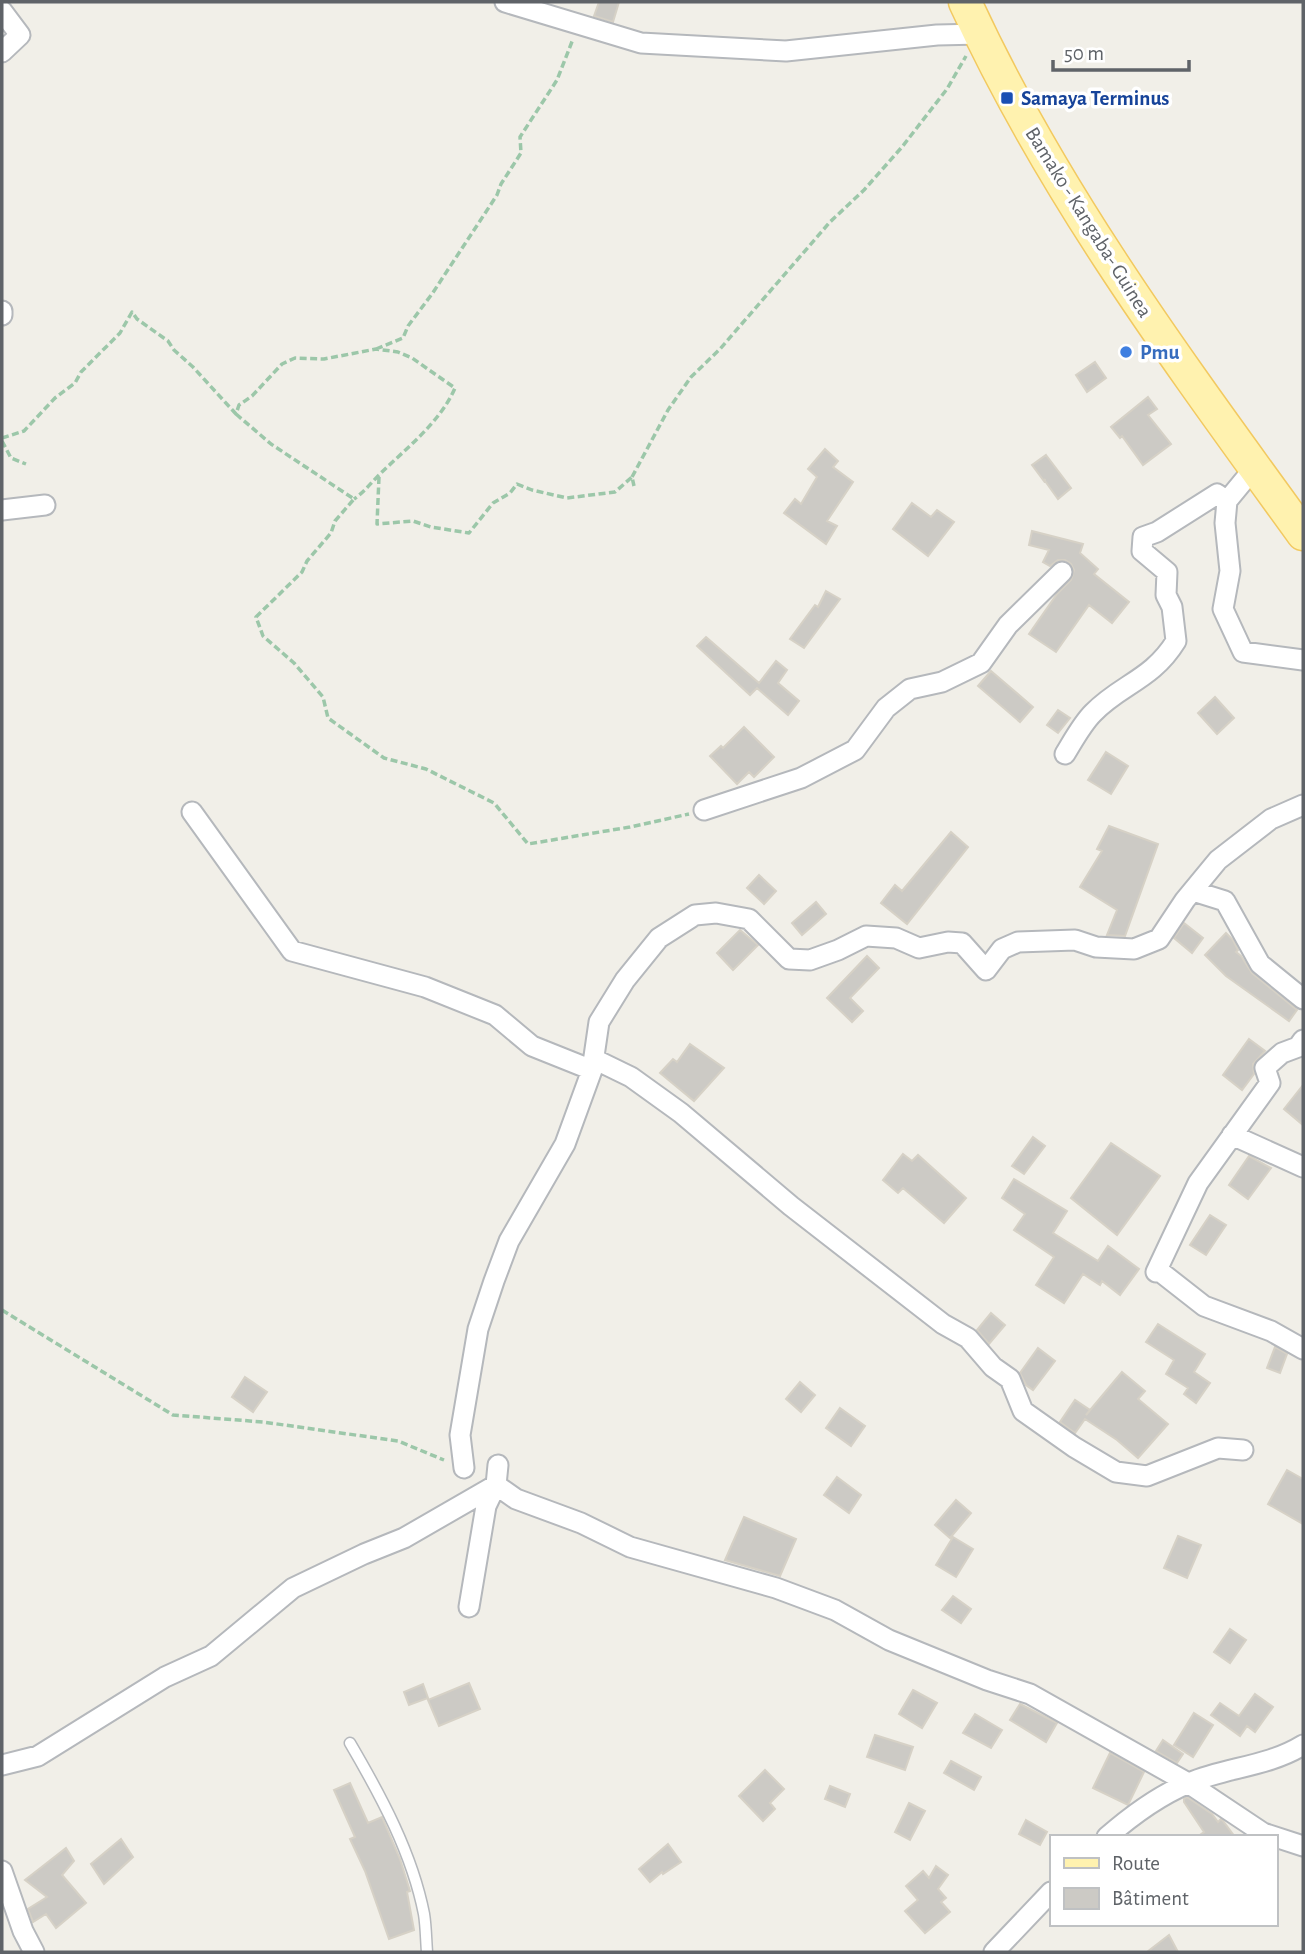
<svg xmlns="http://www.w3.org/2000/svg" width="1305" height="1954" font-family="'Alegreya Sans',sans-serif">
<rect width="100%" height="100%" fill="#f1efe8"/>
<!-- building -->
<path fill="#cccac5" stroke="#d6d1c6" stroke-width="2" d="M599,2H619L613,22L594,16Z
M1095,362L1106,378L1087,392L1076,375Z
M1148,397L1157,409L1148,415L1171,444L1143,465L1122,436L1120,438L1111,427Z
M825,449L838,461L833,467L853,482L827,521L837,526L826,544L784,513L795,499L801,504L817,477L808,469Z
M1046,455L1071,488L1058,499L1045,481V479L1044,481L1032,465Z
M912,503L931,517L937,510L954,522L928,556L893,529Z
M1032,531L1083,544L1080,553L1098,569L1094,574L1129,602L1112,623L1089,605L1056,652L1029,634L1057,594L1071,580L1074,570L1071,564L1065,560H1058L1050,566L1043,562L1049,550L1029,545Z
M826,591L840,599L804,648L790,639L815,605L818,607Z
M706,637L759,683L776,661L787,670L778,683L799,701L788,715L757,688L750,695L697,646Z
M991,671L1033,707L1020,722L978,686Z
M1215,697L1234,718L1217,734L1198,713Z
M1058,710L1070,718L1058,733L1047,725Z
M744,727L774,757L754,777L749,772L737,784L710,756L721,746L723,748Z
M1106,752L1128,766L1111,794L1088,780Z
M1109,826L1158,844L1125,936L1107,935L1117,910L1080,887L1102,851L1097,849Z
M951,832L968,847L907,924L881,903L895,885L902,891Z
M759,875L776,891L764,904L747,888Z
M816,902L826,914L802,935L792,923Z
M1184,923L1203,938L1192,953L1174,938Z
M740,930L758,945L733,970L717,953Z
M1226,933L1233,940L1238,950L1236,952L1241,956L1252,973L1297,1010L1289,1021L1226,976L1205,955Z
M867,956L879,968L850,998L863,1011L852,1022L827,998Z
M1249,1039L1265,1051L1253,1064L1254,1074L1242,1090L1223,1075Z
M690,1044L724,1068L694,1101L660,1073L673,1059L677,1062Z
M1303,1085V1125L1284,1109Z
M1033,1137L1045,1146L1024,1174L1012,1166Z
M1111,1143L1160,1176L1117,1235L1071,1198Z
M903,1154L912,1161L918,1155L966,1198L944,1223L903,1188L898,1193L883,1180Z
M1249,1156L1271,1168L1248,1199L1229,1185Z
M1014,1179L1067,1211L1053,1233L1098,1261L1108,1246L1139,1269L1120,1295L1102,1281L1100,1285L1083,1274L1064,1303L1036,1285L1054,1257L1014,1230L1025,1214L1002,1198Z
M1210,1215L1226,1225L1206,1255L1190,1245Z
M991,1313L1005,1325L989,1344L977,1330Z
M1158,1324L1205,1354L1194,1372L1210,1383L1196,1403L1184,1394L1188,1388L1166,1374L1174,1360L1146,1342Z
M1275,1347L1287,1354L1280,1373L1267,1368Z
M1038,1348L1055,1361L1033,1390L1026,1385L1020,1373Z
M1122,1372L1145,1391L1138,1399L1168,1424L1138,1458L1117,1440L1085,1419L1075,1433L1060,1422L1075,1400L1090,1410L1086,1415Z
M245,1377L267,1392L253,1412L232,1397Z
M800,1382L815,1395L801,1412L786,1399Z
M840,1408L865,1426L851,1446L826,1428Z
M1287,1470L1303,1479V1524L1268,1504Z
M837,1477L861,1495L849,1513L824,1495Z
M956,1500L971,1513L950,1538L935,1525Z
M744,1517L796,1539L780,1576L725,1560Z
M1178,1536L1201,1545L1187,1578L1164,1568Z
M953,1537L973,1549L956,1577L936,1565Z
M953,1596L971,1609L961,1623L942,1610Z
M1230,1629L1246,1640L1230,1663L1214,1652Z
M469,1683L480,1709L439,1726L428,1700Z
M423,1684L428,1698L409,1705L404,1692Z
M913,1690L937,1703L922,1728L899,1714Z
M1255,1694L1273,1707L1255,1732L1247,1726L1240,1736L1211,1715L1220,1703L1239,1716Z
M1020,1704L1057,1723L1046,1742L1010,1720Z
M1194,1713L1213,1725L1193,1757L1174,1745Z
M975,1714L1002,1730L991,1748L963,1733Z
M875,1735L913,1747L905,1770L867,1757Z
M1163,1740L1183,1754L1177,1763L1156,1751Z
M1110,1753L1144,1772L1128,1805L1093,1788Z
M951,1761L981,1777L974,1790L944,1773Z
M765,1770L784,1789L770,1803L775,1809L763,1821L739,1796Z
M350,1783L368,1823L382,1817L400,1859L410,1891L407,1892L414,1930L389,1939L365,1871L350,1839L355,1837L334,1790Z
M830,1786L850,1794L845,1807L825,1799Z
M1187,1797L1212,1814L1218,1822L1221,1819L1223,1821L1235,1837H1197L1204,1832L1184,1802V1799Z
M909,1803L925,1811L910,1840L895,1832Z
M1026,1820L1047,1832L1040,1845L1019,1834Z
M121,1839L133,1857L104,1884L91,1864Z
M668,1844L681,1862L663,1874L662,1872L650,1882L639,1869Z
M66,1848L74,1861L62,1875L86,1903L56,1928L46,1914L33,1922L28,1909L47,1897L25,1880Z
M936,1866L948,1875L938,1889L946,1898L941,1902L950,1912L925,1933L905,1911L918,1900L906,1886L923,1871L929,1878Z
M1169,1935L1178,1952H1147Z"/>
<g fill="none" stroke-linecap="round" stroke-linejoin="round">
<defs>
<path id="service" d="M350,1743C381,1796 412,1853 424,1914C426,1926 426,1940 427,1952"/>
<path id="minor" d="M505,2L641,43L786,51L937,35L980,34
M2,11L20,35L2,52
M2,311V315
M1255,467L1227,501L1225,523L1230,571L1223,609L1243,652L1303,660
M2,510L45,505
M1065,754C1073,741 1082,724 1093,713C1121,684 1152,680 1176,641L1172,607L1166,595L1167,572L1142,551L1143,537L1157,532L1217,494L1227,501
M704,810L801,778L855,750L886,708L910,689L942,682L981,663L1008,625L1062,572
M192,812L292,951L425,987L495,1015L532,1046L592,1070
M1193,891L1225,901L1260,964L1303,999
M594,1059L631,1077L681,1113L791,1206L943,1324L968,1338L993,1367L1010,1379L1023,1411L1074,1447L1116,1472L1147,1476L1218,1448L1243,1450
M1232,1135L1303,1167
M1158,1270L1204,1306L1271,1331L1303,1349
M1156,1272L1198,1183L1270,1083L1265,1068L1282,1053L1298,1047L1303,1040
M498,1465L496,1485L516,1499L581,1523L630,1547L776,1588L835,1610L889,1640L987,1680L1030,1694L1188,1783L1263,1833L1303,1846
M464,1468L460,1435L478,1329L494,1281L509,1241L565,1144L592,1070L599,1022L625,980L659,938L695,915L716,913L749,919L789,959L810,960L838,950L866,936L896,938L919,948L948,942L962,943L986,970L1002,949L1018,942L1075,940L1096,947L1134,949L1159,939L1185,900L1218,860L1271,819L1303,805
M469,1607L486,1506L496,1485
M2,1765L38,1756L165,1677L211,1656L293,1588L364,1554L404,1538L496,1485
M1107,1837C1131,1816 1160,1795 1189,1783C1227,1767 1267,1767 1303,1745
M2,1871L23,1931L34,1952
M994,1952L1051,1892"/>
<path id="primary" d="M965,2C1053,194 1180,364 1303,534"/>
</defs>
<!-- service casing -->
<use href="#service" stroke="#b5b8bc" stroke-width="13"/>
<!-- minor casing -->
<use href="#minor" stroke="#b5b8bc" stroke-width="23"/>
<!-- primary casing -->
<use href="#primary" stroke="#f2c960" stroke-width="35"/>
<!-- path -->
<path stroke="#9cc7a9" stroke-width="3.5" stroke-dasharray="7 3.5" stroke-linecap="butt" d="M376,349L403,338L408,326L432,294L497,195L501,184L521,153L520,137L557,80L573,39
M236,414L271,444L354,499L335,521L331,533L307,561L302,572L256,617L263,636L294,663L323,697L328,718L384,758L426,769L494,803L528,844L630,827L689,814
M2,438L24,431L55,398L75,383L81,372L120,333L132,312L137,319L168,341L174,350L193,367L236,414L239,405L252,396L282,364L295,358L324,359L376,349L398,352L412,358L455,388C440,423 405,449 378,476C370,484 364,492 354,499
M2,441L11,458L26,464
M379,477L377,524L413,521L431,527L469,533L493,503L510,493L517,484L532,490L567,498L615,492L632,477L634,486
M632,477L668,410L691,377L720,349L830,222L864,190L902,147L947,89L966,56
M2,1310L173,1415L263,1422L398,1441L444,1460"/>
<!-- service -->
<use href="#service" stroke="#fff" stroke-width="10"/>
<!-- minor -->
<use href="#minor" stroke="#fff" stroke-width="19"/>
<!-- primary -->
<use href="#primary" stroke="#fff2af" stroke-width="32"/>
</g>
<!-- markers -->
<rect fill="#1a4fb4" stroke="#fff" stroke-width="2.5" x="1000" y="91" width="14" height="14" rx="3.5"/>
<circle fill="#3f7fe0" stroke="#fff" stroke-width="2.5" cx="1126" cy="352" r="7"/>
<g text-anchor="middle" stroke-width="7" stroke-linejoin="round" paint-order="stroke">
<!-- transit labels -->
<g font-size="21" font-weight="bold" fill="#164399" stroke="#fff" text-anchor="start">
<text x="1021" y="105">Samaya Terminus</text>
</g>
<!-- street labels -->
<g font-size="21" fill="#5f6368" stroke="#fff">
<text transform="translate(1089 222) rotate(58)" y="7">Bamako - Kangaba- Guinea</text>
</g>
<!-- shop labels -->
<g font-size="21" font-weight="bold" fill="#366cbe" stroke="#fff" text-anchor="start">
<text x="1140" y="359">Pmu</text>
</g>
</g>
<!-- border -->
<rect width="1305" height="1954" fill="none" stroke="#5f6368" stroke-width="7"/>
<!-- legend -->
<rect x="1050" y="1835" width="228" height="91" fill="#ffffff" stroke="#bfc1c3" stroke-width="2"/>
<rect x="1064" y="1858" width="35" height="10" fill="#fff2af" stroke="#bfc1c3" stroke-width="2"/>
<text x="1112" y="1870" font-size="21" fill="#5f6368">Route</text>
<rect x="1064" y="1888" width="35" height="21" fill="#cccac5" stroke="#bfc1c3" stroke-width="2"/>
<text x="1112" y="1905" font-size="21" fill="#5f6368">Bâtiment</text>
<!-- scale -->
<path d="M1053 60v10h136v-10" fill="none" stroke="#5f6368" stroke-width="3.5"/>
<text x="1064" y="60" font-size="21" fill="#5f6368" stroke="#ffffff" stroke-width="5" paint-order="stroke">50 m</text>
</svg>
